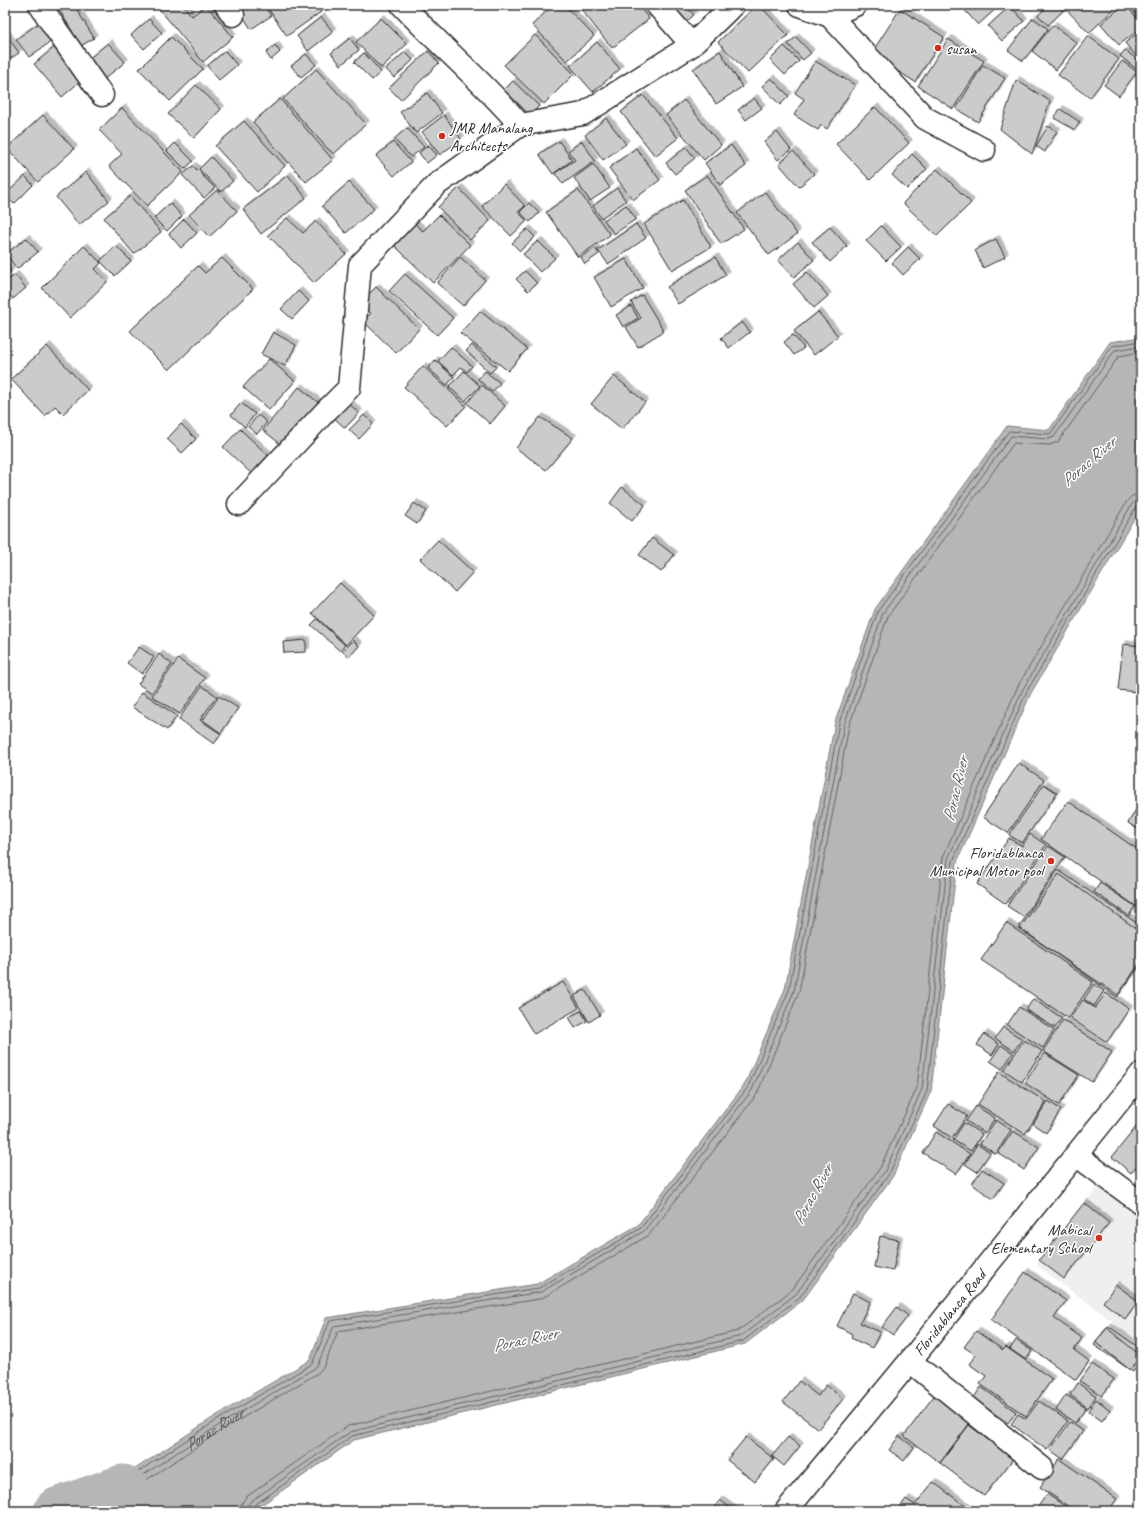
<svg xmlns="http://www.w3.org/2000/svg" width="1146" height="1516" font-family="Caveat,sans-serif">
<defs>
<filter id="shadow"><feDropShadow dx="3.5" dy="-3.5" stdDeviation="0" flood-color="#0004"/></filter>
</defs>
<rect width="100%" height="100%" fill="#fff"/>
<filter id="ink" filterUnits="userSpaceOnUse"><feTurbulence type="fractalNoise" baseFrequency=".025" numOctaves="2"/><feDisplacementMap in="SourceGraphic" scale="8" xChannelSelector="R" yChannelSelector="G"/><feConvolveMatrix kernelMatrix="1 2 1 2 8 2 1 2 1" color-interpolation-filters="sRGB"/></filter>
<g filter="url(#ink)">
<!-- built -->
<path fill="#efefef" d="M1100,1184L1141,1212V1342L1036,1265Z"/>
<!-- water -->
<path fill="#b6b6b6" stroke="#7e7e7e" d="M1141,337V507L1031,693L957,862L931,1091L893,1176L803,1300L745,1344L354,1440L253,1511H58L120,1479L214,1417L310,1360L326,1318L537,1284L638,1225L745,1084L785,989L835,722L875,609L1007,426L1049,430L1110,342Z"/>
<g fill="none" stroke-linecap="round" stroke-linejoin="round">
<!-- shore -->
<g stroke="#636363" stroke-width="1">
<path d="M67,1511L122,1482L216,1421L312,1364L330,1321L539,1288L641,1228L748,1087L789,990L839,723L878,611L1009,431L1048,434L1051,433L1112,346L1141,341"/>
<path id="s1" d="M78,1511L125,1487L219,1425L315,1368L318,1364L334,1326L541,1292L644,1231L752,1090L794,991L844,725L883,613L1011,436L1048,439L1054,437L1115,350L1141,346"/>
<path d="M91,1511L128,1492L222,1430L318,1373L324,1366L338,1331L539,1299L544,1297L649,1235L757,1094L799,992L849,726L888,616L1014,443L1049,445L1058,442L1119,356L1141,352"/>
<path d="M240,1511L242,1503L246,1497L348,1426L738,1331L792,1290L880,1168L917,1088L943,857L1018,686L1127,501L1132,496L1141,494"/>
<path d="M246,1511L247,1506L250,1502L350,1432L741,1336L796,1294L885,1171L922,1089L948,859L1023,689L1132,504L1136,500H1141"/>
<path d="M251,1511L253,1506L352,1436L743,1341L800,1297L889,1174L927,1091L953,861L1027,691L1136,507L1141,505"/>
</g>
<!-- river -->
<path stroke="#b6b6b6" stroke-width="47" d="M57,1511L123,1488"/>
</g>
<!-- building -->
<path fill="#cbcbcb" stroke="#2b2b2b" filter="url(#shadow)" d="M59,5H74L94,38L81,46L57,6Z
M156,5H183L192,16L206,5L233,37L203,62Z
M236,5H264L271,16L251,29Z
M270,5H315L321,12L287,36L267,7Z
M553,5H564L594,36L567,61L532,25Z
M583,5H638L649,19L612,48L580,8Z
M675,5H685L694,15L681,26L668,10Z
M757,5H759L788,35L748,73L718,42Z
M962,5H1000L978,25L961,6Z
M1049,5H1058L1063,11L1048,25L1038,15Z
M1062,5H1116L1117,6L1089,33Z
M1123,5H1126L1141,23V28L1119,45L1101,24Z
M1129,5H1141V12L1137,15Z
M1010,6L1024,21L1002,41L988,26Z
M900,9L944,37L915,82L871,54Z
M321,17L333,32L308,51L297,36Z
M381,18L407,44L381,68L356,42Z
M1033,18L1048,29L1023,61L1008,50Z
M149,19L162,33L144,49L131,35Z
M39,23L52,41L29,57L16,39Z
M1053,25L1077,43L1056,70L1032,51Z
M1139,32L1141,35V54L1137,57L1125,43Z
M5,33L19,53L5,62Z
M535,35L574,74L544,104L504,65Z
M1088,36L1119,59L1090,98L1058,75Z
M171,37L203,69L170,101L139,69Z
M796,37L811,53L803,60L788,44Z
M350,38L359,50L341,65L331,53Z
M948,39L984,61L953,109L918,86Z
M597,42L620,69L593,92L570,66Z
M108,43L125,62L102,81L86,61Z
M58,44L85,77L62,97L34,64Z
M275,45L280,52L271,60L266,53Z
M784,46L799,61L785,75L770,60Z
M1125,50L1141,63V68L1139,71L1120,56Z
M225,51L237,65L219,80L207,66Z
M428,51L439,63L401,100L389,88Z
M720,51L742,87L716,104L693,69Z
M405,52L413,60L394,78L386,69Z
M364,53L381,72L372,80L354,62Z
M306,54L316,65L301,77L291,66Z
M815,61L855,85L827,129L821,125L818,130L794,115L804,99L795,93Z
M1122,61L1137,72L1119,96L1104,85Z
M983,65L1005,78L978,122L956,109Z
M316,69L366,124L334,154L327,148L283,99Z
M771,78L789,96L780,105L762,86Z
M1016,80L1050,101L1032,154L1000,129Z
M513,81L539,106L530,115L504,90Z
M196,85L221,109L194,138L168,114Z
M427,93L442,113L416,133L400,112Z
M643,95L678,138L655,156L621,112Z
M754,98L762,108L746,120L738,110Z
M280,99L333,160L306,182L253,122Z
M684,100L721,145L704,160L666,115Z
M875,107L909,143L870,180L836,144Z
M122,108L183,172L147,206L109,166L122,154L99,130Z
M1060,109L1080,122L1075,130L1054,118Z
M43,115L74,149L38,182L7,148Z
M444,115L461,139L440,155L422,132Z
M606,118L626,144L603,160L585,135Z
M244,121L285,166L257,192L215,146Z
M1048,126L1057,131L1045,152L1036,146Z
M407,128L424,147L411,157L394,139Z
M777,132L791,150L778,160L764,142Z
M559,141L572,160L553,174L539,154Z
M582,141L595,161L563,184L555,173L575,160L568,151Z
M393,142L411,162L394,176L376,156Z
M175,143L193,161L185,169L167,151Z
M428,145L437,155L427,163L419,153Z
M731,145L746,166L720,185L705,163Z
M686,147L695,158L675,174L666,163Z
M636,148L660,180L633,200L609,168Z
M793,151L814,174L799,187L779,164Z
M912,154L927,169L907,189L892,175Z
M211,157L233,181L221,192L199,169Z
M593,164L610,188L590,201L574,178Z
M193,166L215,188L204,198L182,175Z
M937,169L971,203L937,236L903,203Z
M86,172L109,201L79,225L56,197Z
M288,175L306,198L261,234L243,209Z
M707,175L744,229L721,244L685,190Z
M25,176L33,185L14,204L5,195Z
M349,182L374,209L346,233L322,206Z
M504,184L525,206L518,212L527,221L511,236L482,206Z
M459,188L490,221L470,240L438,207Z
M617,188L626,201L601,218L593,206Z
M217,190L237,211L209,237L189,215Z
M578,190L610,235L578,257L546,212Z
M765,192L797,234L769,255L737,213Z
M130,196L161,232L134,254L104,218Z
M683,200L711,247L672,270L644,224Z
M170,203L182,216L167,231L154,218Z
M529,203L539,213L530,222L520,212Z
M626,205L636,219L614,234L604,220Z
M439,215L470,245L433,283L394,245L415,224L423,231Z
M287,218L303,233L316,221L346,254L314,283L268,235Z
M184,219L197,233L181,248L169,234Z
M636,224L646,238L608,264L598,250Z
M881,226L901,247L886,261L866,241Z
M830,227L847,246L830,262L812,242Z
M527,229L535,237L520,251L512,243Z
M26,238L38,252L17,269L6,254Z
M996,239L1005,257L983,268L975,250Z
M538,241L555,258L540,272L523,254Z
M798,242L814,260L794,277L778,260Z
M84,246L101,263L95,269L107,282L70,318L42,288Z
M116,246L131,261L115,276L100,261Z
M908,247L920,259L903,275L892,263Z
M595,248L599,254L585,264L581,257Z
M460,257L485,280L463,306L437,283Z
M715,257L726,275L678,304L667,287Z
M222,258L253,289L169,370L130,331L198,266L205,273Z
M626,259L643,288L611,307L594,277Z
M5,263L11,272L5,277Z
M525,271L537,283L528,291L516,279Z
M807,272L828,296L814,308L793,284Z
M405,274L453,318L437,335L389,291Z
M15,275L26,288L13,299L5,289V282Z
M376,287L419,329L396,353L363,321L371,313L360,303Z
M298,291L309,301L292,319L281,309Z
M642,295L664,331L638,347L626,327L641,318L631,302Z
M631,306L638,318L623,327L616,315Z
M480,311L527,349L508,371L460,333Z
M818,312L838,336L814,355L794,331Z
M742,322L750,332L729,348L721,338Z
M273,332L296,345L285,366L261,354Z
M793,335L804,348L794,355L784,342Z
M472,345L496,367L490,373L466,351Z
M47,346L88,390L63,414L55,406L45,416L11,379Z
M451,347L472,366L467,372L461,367L453,375L438,361Z
M269,359L295,381L269,410L243,387Z
M435,360L454,377L447,385L428,368Z
M423,366L466,406L447,426L404,387Z
M464,371L480,386L465,401L449,387Z
M485,371L500,383L492,392L478,379Z
M614,376L645,402L622,429L591,404Z
M482,385L505,406L490,424L467,403Z
M299,387L320,404L284,447L263,430Z
M346,401L359,413L345,428L332,416Z
M241,403L255,414L245,427L231,415Z
M258,415L267,422L257,434L248,427Z
M364,415L373,424L359,439L349,430Z
M540,417L573,438L546,470L516,448Z
M181,424L196,439L182,453L167,439Z
M240,429L272,459L255,477L223,447Z
M622,487L645,505L632,521L610,503Z
M414,503L426,511L417,524L405,516Z
M652,538L674,555L661,572L639,555Z
M438,540L473,572L455,592L420,559Z
M340,583L374,615L346,645L312,613Z
M317,619L345,645L340,651L311,625Z
M306,640V652L284,653L283,642Z
M353,640L359,646L349,657L342,651Z
M1123,644L1141,646L1137,692L1118,690Z
M139,647L154,657L142,674L127,663Z
M159,654L172,664L152,693L138,684Z
M1141,655V691L1137,690Z
M178,659L205,678L180,714L152,696Z
M202,686L217,696L200,720L221,734L214,744L179,719Z
M142,692L177,716L167,730L132,707Z
M219,696L238,708L221,733L203,720Z
M1019,763L1044,780L1008,833L983,817Z
M1044,784L1057,793L1022,843L1009,835Z
M1068,801L1141,852V910L1041,839Z
M1141,801V831L1128,823Z
M1030,834L1046,845L1006,904L977,884L1009,838L1022,846Z
M1048,846L1065,857L1024,917L1007,906Z
M1058,870L1141,926V961L1118,995L1018,928Z
M1059,874L1141,932V964L1117,997L1020,928Z
M1100,883L1135,906L1129,916L1094,892Z
M1006,923L1093,982L1068,1018L981,960Z
M563,982L579,1008L534,1034L518,1008Z
M1094,984L1104,991L1094,1006L1084,999Z
M585,990L600,1015L589,1022L574,996Z
M1106,993L1129,1009L1107,1042L1070,1018L1083,1000L1095,1008Z
M1033,999L1062,1018L1055,1028L1026,1010Z
M1019,1007L1054,1030L1043,1048L1007,1025Z
M581,1011L587,1021L575,1028L569,1017Z
M1063,1020L1112,1052L1092,1082L1043,1051Z
M1003,1027L1022,1039L1014,1051L995,1038Z
M984,1034L999,1044L992,1055L977,1045Z
M1024,1040L1042,1051L1022,1082L1004,1070Z
M1001,1045L1013,1053L1002,1069L990,1061Z
M1044,1053L1079,1075L1059,1105L1025,1083Z
M999,1072L1046,1102L1025,1134L978,1104Z
M1048,1101L1061,1110L1046,1133L1033,1124Z
M948,1104L967,1116L952,1138L934,1126Z
M976,1106L995,1118L985,1133L966,1121Z
M996,1120L1011,1130L996,1154L980,1144Z
M1141,1121V1160L1131,1173L1112,1157Z
M964,1123L982,1134L971,1151L953,1140Z
M1013,1131L1039,1147L1024,1170L998,1153Z
M936,1132L970,1154L956,1174L923,1153Z
M977,1144L990,1153L977,1172L965,1164Z
M982,1169L1004,1183L993,1199L972,1184Z
M1084,1203L1109,1223L1064,1279L1039,1260Z
M880,1236L899,1240L893,1271L874,1267Z
M1025,1272L1066,1301L1054,1318L1082,1338L1074,1350L1089,1361L1076,1380L991,1320Z
M1116,1285L1138,1301L1125,1319L1103,1302Z
M853,1293L870,1302L860,1323L880,1332L872,1348L851,1338L852,1334L837,1326Z
M897,1307L908,1316L893,1335L882,1327Z
M1108,1326L1141,1349V1361L1133,1372L1094,1345Z
M1107,1328L1141,1356L1130,1370L1095,1342Z
M976,1331L1003,1350L1006,1347L1052,1379L1026,1416L980,1384L986,1376L969,1364L976,1355L964,1347Z
M1016,1340L1032,1351L1026,1360L1010,1349Z
M1092,1364L1114,1379L1102,1396L1080,1381Z
M799,1381L818,1396L826,1385L843,1399L818,1429L783,1402Z
M1078,1383L1096,1396L1088,1408L1070,1395Z
M981,1387L1016,1412L1008,1423L973,1399Z
M936,1393L972,1420L940,1463L904,1436Z
M1066,1395L1086,1408L1075,1423L1056,1410Z
M1096,1399L1110,1410L1102,1421L1088,1411Z
M1039,1401L1068,1421L1047,1450L1011,1424L1018,1414L1026,1419Z
M1070,1422L1083,1431L1063,1459L1050,1450Z
M969,1425L1013,1459L984,1496L940,1463Z
M899,1436L914,1447L904,1461L889,1450Z
M746,1437L774,1459L755,1482L727,1460Z
M788,1437L800,1446L784,1466L772,1456Z
M1059,1459L1117,1499L1108,1511H1075L1040,1487Z
M933,1482L972,1511H897L906,1499L915,1505Z
M1047,1494L1072,1511H1035Z
M720,1500L734,1511H711Z"/>
<g fill="none" stroke-linecap="round" stroke-linejoin="round">
<defs>
<path id="minor" d="M40,5L55,28L102,95
M226,5L233,15
M402,5C440,46 484,82 520,125L583,114L692,45L733,5
M657,5L692,45
M800,5L830,16L855,5
M830,16L925,118L984,150
M239,504L325,412L349,388L360,265L436,185L520,125
M1076,1155L1141,1203
M910,1361L1042,1468"/>
<g id="primary">
<path id="s2" d="M786,1511L910,1361L1141,1074"/>
</g>
</defs>
<!-- minor casing -->
<use href="#minor" stroke="#2b2b2b" stroke-width="25"/>
<!-- primary casing -->
<use href="#primary" stroke="#2b2b2b" stroke-width="25"/>
<!-- minor -->
<use href="#minor" stroke="#fff" stroke-width="22"/>
<!-- primary -->
<use href="#primary" stroke="#fff" stroke-width="22"/>
</g>
</g>
<!-- markers -->
<g fill="#c8321e" stroke="#fff" stroke-width="1.5">
<circle cx="938" cy="48" r="4"/>
<circle cx="442" cy="136" r="4"/>
<circle cx="1051" cy="861" r="4"/>
<circle cx="1099" cy="1238" r="4"/>
</g>
<g text-anchor="middle" stroke-width="3" stroke-linejoin="round" paint-order="stroke">
<!-- poi labels -->
<g font-size="16" fill="#2b2b2b" stroke="#fff" text-anchor="start">
<text x="946" y="54">susan</text>
<text x="450" y="133">JMR Manalang<tspan x="450" dy="18">Architects</tspan></text>
<text x="1043" y="858" text-anchor="end">Floridablanca<tspan x="1043" dy="18">Municipal Motor pool</tspan></text>
<text x="1091" y="1235" text-anchor="end">Mabical<tspan x="1091" dy="18">Elementary School</tspan></text>
</g>
<!-- street labels -->
<g font-size="16" fill="#2b2b2b" stroke="#fff">
<text dy="6" stroke="none"><textPath href="#s2" startOffset="257">Floridablanca Road</textPath></text>
</g>
<!-- water labels -->
<g font-size="17" font-style="italic" fill="#5c5c5c" stroke="#fff">
<text transform="translate(1088 461) rotate(-41)" y="6">Porac River</text>
<text transform="translate(955 789) rotate(-77)" y="6">Porac River</text>
<text transform="translate(812 1194) rotate(-61)" y="6">Porac River</text>
<text transform="translate(525 1339) rotate(-12)" y="6">Porac River</text>
<text dy="6" stroke="none"><textPath href="#s1" startOffset="159">Porac River</textPath></text>
</g>
</g>
<!-- margin -->
<rect width="1146" height="1516" fill="none" stroke="#fff" stroke-width="20"/>
<rect x="10" y="10" width="1126" height="1496" fill="none" stroke="#2b2b2b" stroke-width="1.5" filter="url(#ink)"/>
</svg>
